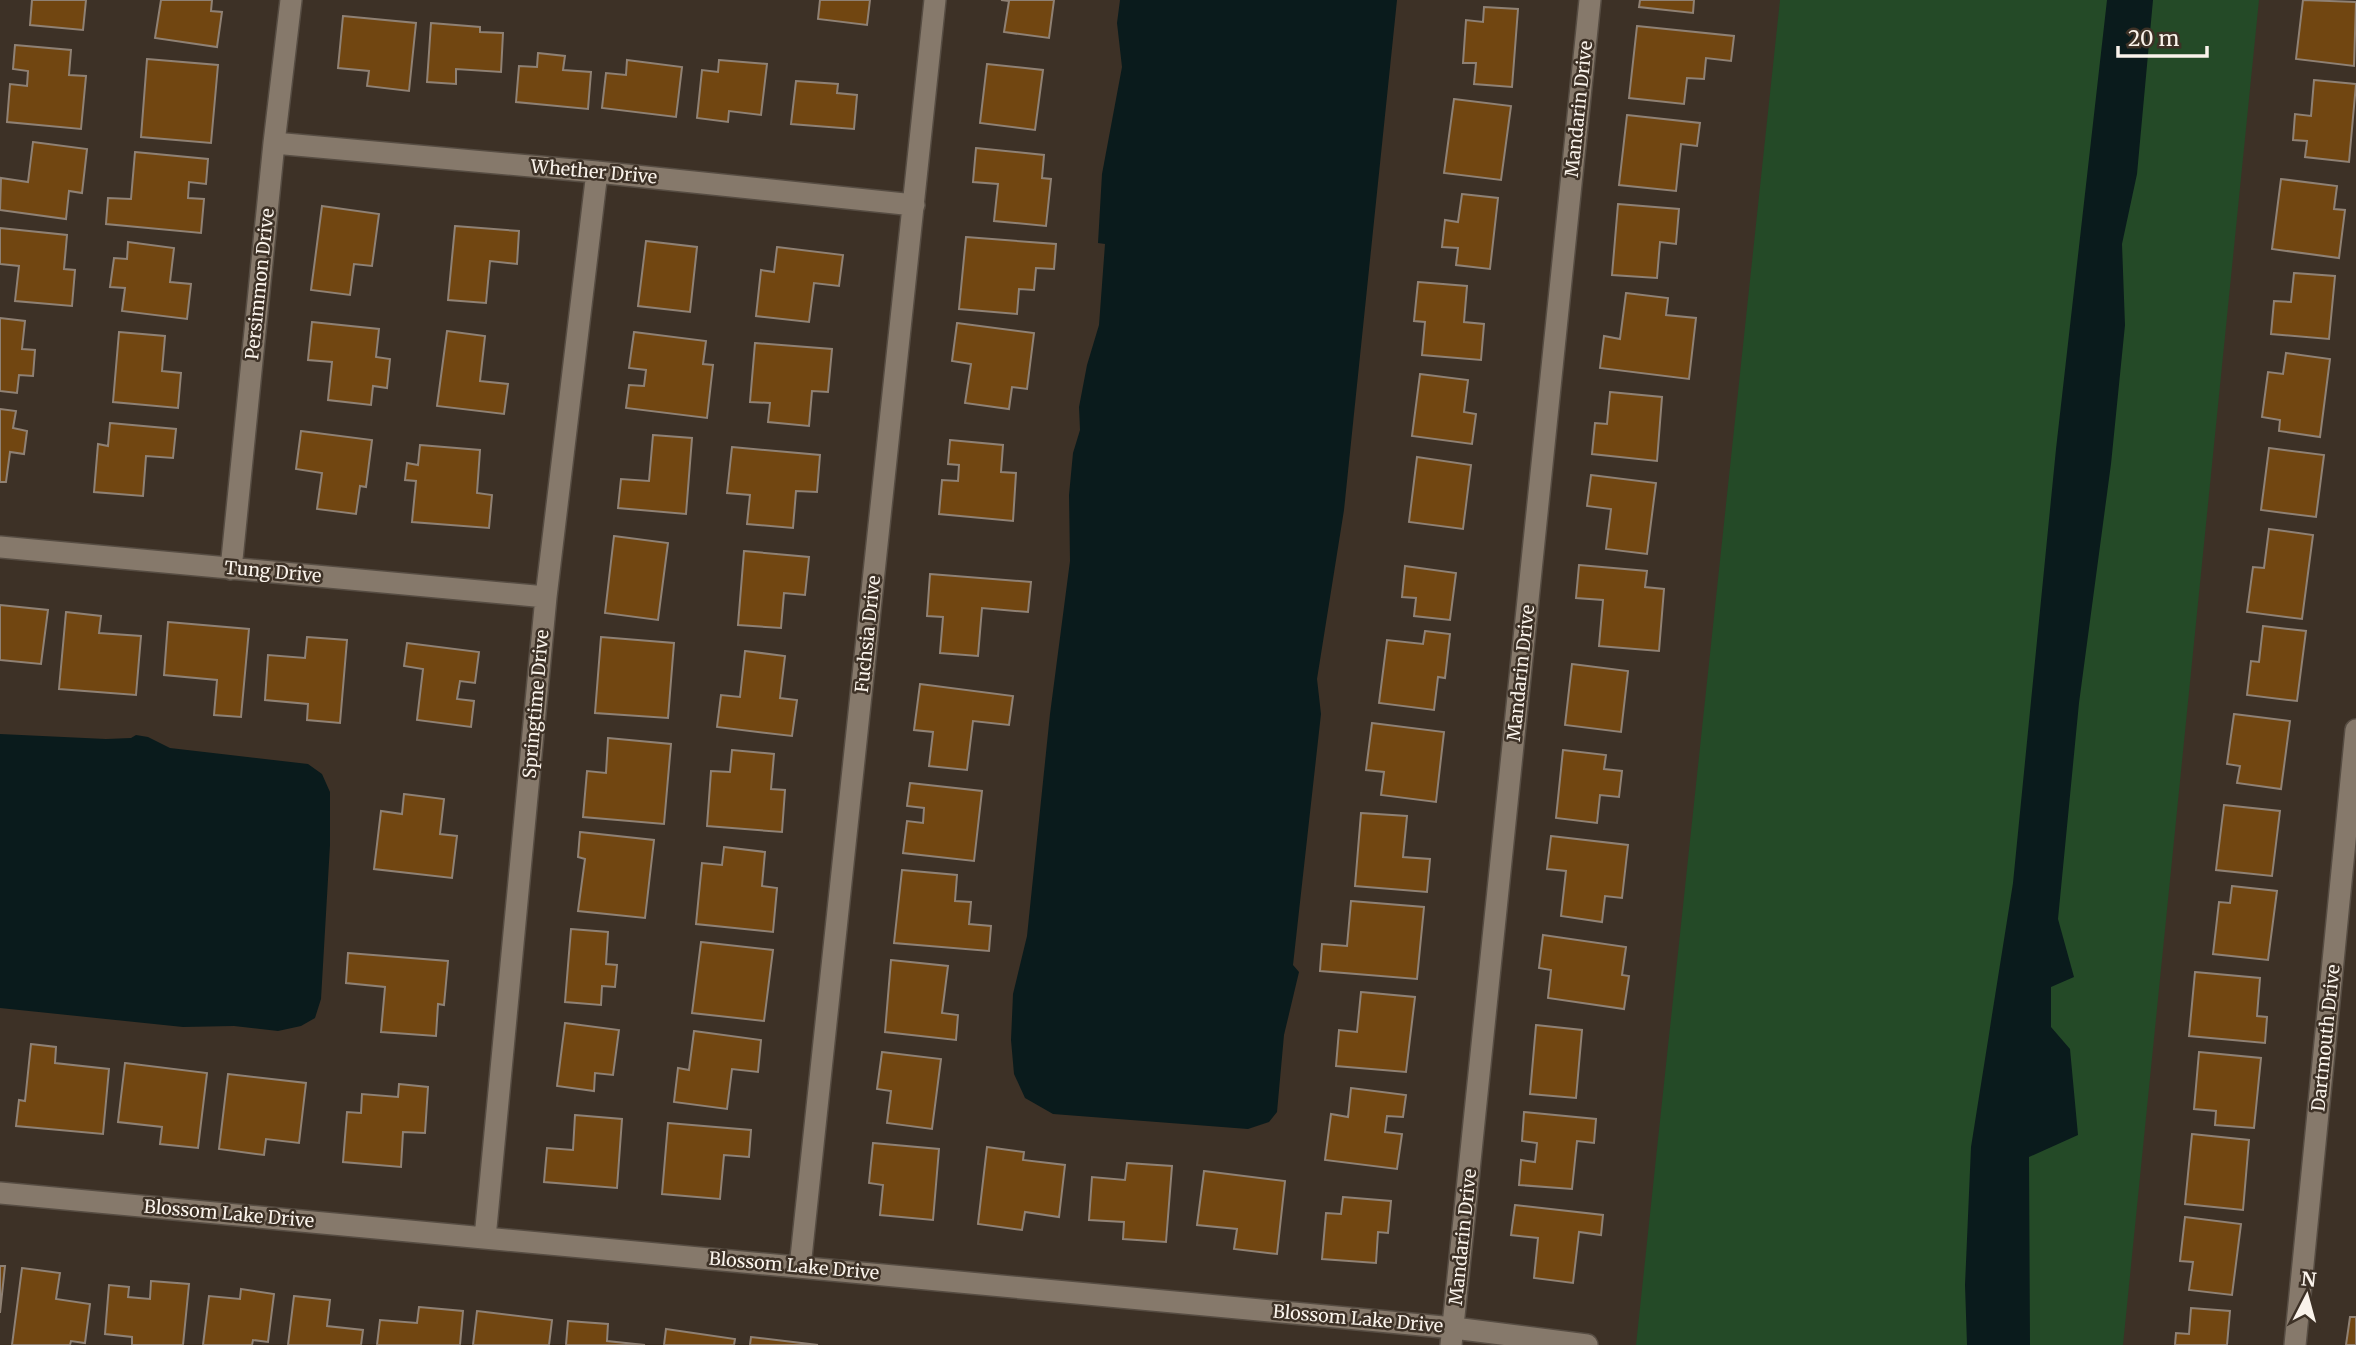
<svg xmlns="http://www.w3.org/2000/svg" width="2356" height="1345" font-family="Merriweather,serif">
<rect width="100%" height="100%" fill="#3d3126"/>
<!-- green -->
<path fill="#244a27" d="M1780,0H2259L2123,1345H1636Z"/>
<!-- water -->
<path fill="#0a1b1c" d="M1120,0H1397L1344,510L1317,679L1321,714L1293,965L1299,972L1284,1035L1277,1112L1269,1122L1248,1129L1053,1114L1025,1098L1014,1074L1011,1040L1013,994L1027,936L1050,714L1070,561L1069,495L1073,453L1080,430L1079,407L1087,365L1099,325L1105,244L1098,243L1102,174L1122,67L1117,23Z
M2107,0H2153L2137,174L2122,244L2125,325L2111,464L2079,703L2058,919L2074,977L2051,987V1027L2070,1049L2078,1135L2029,1157L2030,1345H1967L1965,1285L1971,1147L2013,883L2056,449Z
M0,734L106,739L131,738L136,735L148,737L170,748L308,764L322,774L330,792V845L321,999L315,1018L301,1026L278,1031L234,1026L183,1027L0,1008Z"/>
<!-- building -->
<path fill="#714611" stroke="#8f8174" stroke-width="2" d="M32,0H86L83,30L30,25Z
M161,0H212L211,11L222,12L217,47L155,38Z
M820,0H870L867,25L818,19Z
M1001,0H1054L1049,38L1004,32L1009,1Z
M1640,0H1694L1693,13L1639,7Z
M2303,0L2356,2L2354,66L2296,59Z
M1484,7L1518,9L1512,87L1474,84L1476,63H1463L1466,20L1483,22Z
M343,16L416,23L409,91L367,86L369,71L338,68Z
M431,23L480,27V32L503,33L501,72L456,69V84L427,82Z
M1637,26L1734,36L1731,61L1706,58L1704,79L1687,78L1684,104L1629,98Z
M15,45L71,50L69,75L86,76L81,129L7,122L10,84L27,86L28,71L13,69Z
M538,53L565,56L563,70L591,72L588,109L516,102L519,66L537,67Z
M147,59L218,65L211,143L141,137Z
M627,60L682,67L676,117L602,108L606,73L626,75Z
M719,60L767,64L761,115L729,111L728,122L697,118L702,70L718,72Z
M987,64L1043,70L1035,130L980,123Z
M2314,80L2356,84L2349,162L2305,157L2307,141L2293,140L2295,114L2311,116Z
M796,81L838,84L837,93L857,95L854,129L791,124Z
M1454,99L1511,106L1501,180L1444,173Z
M1627,115L1700,123L1697,146L1681,144L1676,191L1619,185Z
M33,142L87,149L82,193L69,191L66,219L0,210L1,178L28,182Z
M976,148L1044,155L1042,178L1051,179L1046,226L994,221L998,184L973,182Z
M135,152L208,159L206,184L189,182L188,198L204,199L201,233L106,224L108,198L131,199Z
M2281,179L2337,186L2334,209L2345,210L2339,258L2272,249Z
M1462,194L1498,198L1490,269L1456,265L1458,248L1442,247L1445,220L1458,222Z
M1618,204L1679,209L1676,244L1660,242L1657,278L1612,275Z
M322,206L379,214L372,266L354,264L350,295L311,290Z
M455,226L519,231L517,264L490,261L486,303L448,300Z
M0,228L67,235L64,269L75,270L72,306L15,301L19,266L0,264Z
M966,237L1056,244L1054,269L1036,268L1034,290L1019,289L1017,314L959,309Z
M646,241L697,247L690,312L638,306Z
M128,242L174,248L170,282L191,284L187,319L122,311L125,288L110,287L114,258L127,259Z
M777,247L843,255L839,286L814,283L809,322L756,316L761,270L774,272Z
M2294,273L2335,276L2329,339L2271,334L2274,301L2291,302Z
M1418,282L1467,286L1464,322L1484,324L1481,360L1422,355L1425,322L1414,321Z
M1626,293L1668,298L1666,315L1696,318L1689,379L1600,368L1604,336L1620,339Z
M0,318L25,321L22,349L35,350L33,376L19,375L17,393L0,391Z
M312,322L379,329L376,357L390,359L387,388L373,386L371,405L328,400L332,362L308,360Z
M957,323L1034,333L1027,389L1012,387L1009,409L965,403L971,364L952,361Z
M447,331L485,336L480,381L508,384L504,414L437,406Z
M119,332L165,336L162,371L181,373L178,408L113,402Z
M634,332L706,341L703,364L713,365L707,418L626,408L629,385L644,386L646,370L629,368Z
M755,343L832,349L828,392L812,391L809,426L768,422L770,403L750,402Z
M2286,353L2330,359L2320,437L2279,431L2280,420L2262,417L2268,372L2283,374Z
M1420,374L1468,380L1464,412L1476,414L1472,444L1412,436Z
M1610,392L1662,397L1657,461L1592,454L1595,423L1607,424Z
M0,409L16,411L13,428L27,431L24,454L10,452L6,482H0Z
M110,423L176,429L173,458L146,456L143,496L94,492L98,444L108,446Z
M301,431L372,440L366,487L360,486L356,514L317,509L322,473L296,469Z
M653,435L692,438L686,514L618,508L621,479L649,481Z
M950,440L1003,445L1001,472L1016,473L1013,521L939,514L942,480L958,481L959,465L948,464Z
M420,445L480,450L477,493L492,495L489,528L412,522L416,481L405,480L407,463L418,465Z
M732,447L820,455L817,492L796,491L793,528L747,524L750,495L727,493Z
M2269,448L2324,455L2316,517L2261,510Z
M1417,457L1471,465L1463,529L1409,522Z
M1591,475L1656,483L1647,554L1606,549L1611,509L1587,506Z
M2269,529L2313,535L2302,619L2247,612L2253,567L2264,568Z
M614,536L668,543L658,620L605,613Z
M744,551L809,557L805,595L784,593L781,628L738,625Z
M1579,565L1647,571L1645,587L1664,589L1659,651L1599,646L1603,600L1576,598Z
M1405,566L1456,573L1450,620L1414,616L1416,598L1402,597Z
M930,574L1031,582L1028,612L982,608L978,656L940,653L943,617L927,616Z
M0,605L48,610L41,664L0,660Z
M66,612L101,616L99,633L141,636L136,695L59,689Z
M168,622L249,629L241,717L214,715L217,680L164,675Z
M2263,626L2306,631L2297,701L2247,695L2251,661L2259,662Z
M1425,631L1450,634L1445,678L1438,677L1434,710L1379,703L1387,640L1423,644Z
M307,637L347,640L340,723L307,720L308,704L265,700L268,655L305,658Z
M601,637L674,643L668,718L595,713Z
M407,643L479,652L475,683L460,681L457,699L474,701L471,727L417,720L423,669L404,666Z
M745,651L785,656L780,698L797,700L792,736L717,727L721,695L740,697Z
M1572,664L1628,671L1621,732L1565,725Z
M920,684L1013,696L1009,725L973,721L967,770L929,766L933,732L914,730Z
M2234,714L2290,721L2281,789L2237,783L2240,766L2227,764Z
M1372,723L1444,732L1436,802L1381,795L1384,772L1366,770Z
M608,738L671,744L664,824L583,817L587,771L606,773Z
M732,750L774,754L771,789L785,790L782,832L707,826L711,771L730,772Z
M1563,750L1606,755L1604,769L1622,771L1619,797L1600,795L1597,823L1556,818Z
M910,783L982,791L974,861L903,853L907,821L923,823L924,808L907,806Z
M404,794L444,799L440,834L457,836L452,878L374,869L381,811L402,814Z
M2224,805L2280,811L2272,876L2216,870Z
M1361,813L1407,816L1403,857L1430,859L1427,892L1355,886Z
M580,832L654,840L645,918L578,911L585,859L578,857Z
M1551,836L1628,845L1622,898L1605,896L1602,922L1561,916L1566,871L1547,869Z
M724,847L765,852L762,886L777,888L773,932L696,924L702,863L722,865Z
M902,870L957,875L955,901L971,902L969,924L991,926L989,951L894,943Z
M2232,886L2277,891L2268,960L2213,954L2219,902L2230,903Z
M1351,901L1424,907L1417,979L1320,971L1322,944L1347,946Z
M571,929L608,932L606,964L617,965L615,987L602,986L601,1005L565,1002Z
M1543,935L1626,947L1622,975L1629,976L1624,1009L1548,998L1551,970L1539,968Z
M701,942L773,950L764,1021L692,1013Z
M348,953L448,961L444,1005L438,1004L436,1036L381,1032L385,987L346,983Z
M891,960L948,966L942,1013L958,1015L956,1040L885,1032Z
M2195,972L2260,978L2257,1016L2267,1017L2265,1043L2189,1036Z
M1361,992L1415,997L1406,1072L1336,1066L1339,1030L1357,1032Z
M565,1023L619,1030L613,1075L595,1073L594,1091L557,1086Z
M1536,1025L1582,1030L1576,1098L1530,1094Z
M694,1031L761,1040L758,1072L732,1069L727,1109L674,1102L678,1068L689,1070Z
M31,1044L56,1047L55,1063L109,1069L103,1134L16,1126L19,1100L25,1101Z
M882,1052L941,1059L932,1129L887,1123L891,1091L877,1089Z
M2199,1052L2261,1058L2254,1128L2215,1125L2216,1111L2194,1109Z
M125,1063L207,1073L198,1148L160,1144L162,1127L118,1122Z
M228,1074L306,1083L299,1143L266,1139L264,1155L219,1149Z
M399,1084L428,1087L425,1133L403,1132L401,1167L343,1162L347,1112L361,1113L362,1094L398,1097Z
M1351,1088L1406,1095L1403,1117L1387,1116L1385,1132L1402,1134L1397,1169L1325,1160L1331,1114L1348,1117Z
M1524,1112L1596,1119L1594,1143L1577,1141L1572,1189L1519,1185L1521,1160L1535,1162L1537,1143L1522,1141Z
M575,1115L622,1119L617,1188L544,1182L547,1148L573,1150Z
M668,1123L751,1130L749,1157L724,1155L720,1199L662,1194Z
M2192,1134L2249,1140L2243,1210L2185,1204Z
M873,1143L939,1149L933,1220L880,1215L883,1185L869,1183Z
M987,1147L1024,1152L1023,1160L1065,1165L1059,1217L1025,1212L1022,1230L978,1224Z
M1127,1163L1172,1166L1166,1242L1123,1239L1124,1222L1089,1220L1092,1177L1125,1180Z
M1204,1171L1285,1181L1277,1254L1234,1249L1237,1229L1197,1225Z
M1343,1197L1391,1201L1388,1233L1378,1232L1376,1263L1322,1259L1326,1213L1341,1214Z
M1515,1205L1603,1215L1601,1235L1579,1232L1573,1283L1534,1278L1538,1238L1511,1235Z
M2185,1217L2241,1224L2232,1295L2189,1290L2193,1262L2180,1261Z
M0,1266H5L0,1313Z
M22,1268L60,1273L56,1299L90,1304L85,1343L71,1341L70,1345H12Z
M151,1281L189,1284L183,1345H132V1337L105,1334L109,1285L129,1287L128,1297L150,1299Z
M241,1289L274,1294L268,1342L253,1340L252,1345H203L209,1296L240,1299Z
M294,1296L330,1300L327,1326L363,1330L361,1345H288Z
M419,1307L463,1311L460,1345H377L380,1320L417,1323Z
M2191,1308L2230,1311L2227,1345H2175L2176,1333L2189,1334Z
M477,1311L552,1320L549,1345H473Z
M2350,1317H2356V1345H2346Z
M568,1321L608,1324L607,1341L645,1345H566Z
M666,1329L735,1339L734,1345H664Z
M751,1337L818,1345H750Z"/>
<g fill="none" stroke-linecap="round" stroke-linejoin="round">
<defs>
<path id="minor" d="M274,143L597,172L914,205
M0,547L546,597
M231,569L274,143L291,0
M0,1193L1454,1328L1587,1345
M485,1238L546,597L597,172
M800,1267L935,0
M1451,1345L1590,0
M2295,1345L2356,730"/>
</defs>
<!-- minor casing -->
<use href="#minor" stroke="#574d43" stroke-width="24"/>
<!-- minor -->
<use href="#minor" stroke="#86796b" stroke-width="21"/>
</g>
<g text-anchor="middle" stroke-width="5" stroke-linejoin="round" paint-order="stroke">
<!-- street labels -->
<g font-size="18" fill="#faf3eb" stroke="#3d3126">
<text transform="translate(1579 109) rotate(-84)" y="6">Mandarin Drive</text>
<text transform="translate(594 172) rotate(5)" y="6">Whether Drive</text>
<text transform="translate(260 284) rotate(-84)" y="6">Persimmon Drive</text>
<text transform="translate(273 572) rotate(5)" y="6">Tung Drive</text>
<text transform="translate(868 634) rotate(-84)" y="6">Fuchsia Drive</text>
<text transform="translate(1521 673) rotate(-84)" y="6">Mandarin Drive</text>
<text transform="translate(536 704) rotate(-85)" y="6">Springtime Drive</text>
<text transform="translate(2326 1038) rotate(-84)" y="6">Dartmouth Drive</text>
<text transform="translate(229 1214) rotate(5)" y="6">Blossom Lake Drive</text>
<text transform="translate(1463 1237) rotate(-84)" y="6">Mandarin Drive</text>
<text transform="translate(794 1266) rotate(5)" y="6">Blossom Lake Drive</text>
<text transform="translate(1358 1319) rotate(5)" y="6">Blossom Lake Drive</text>
</g>
</g>
<!-- north arrow -->
<g transform="translate(2307 1296) rotate(6)" stroke="#3d3126" stroke-width="5" paint-order="stroke">
<path d="M0-5L12 26L0 18L-12 26Z" fill="#faf3eb"/>
<text y="-10" font-size="19" font-weight="bold" text-anchor="middle" fill="#faf3eb">N</text>
</g>
<!-- scale -->
<path d="M2118 46v10h89v-10" fill="none" stroke="#faf3eb" stroke-width="3.5"/>
<text x="2128" y="46" font-size="21" fill="#faf3eb" stroke="#3d3126" stroke-width="5" paint-order="stroke">20 m</text>
</svg>
